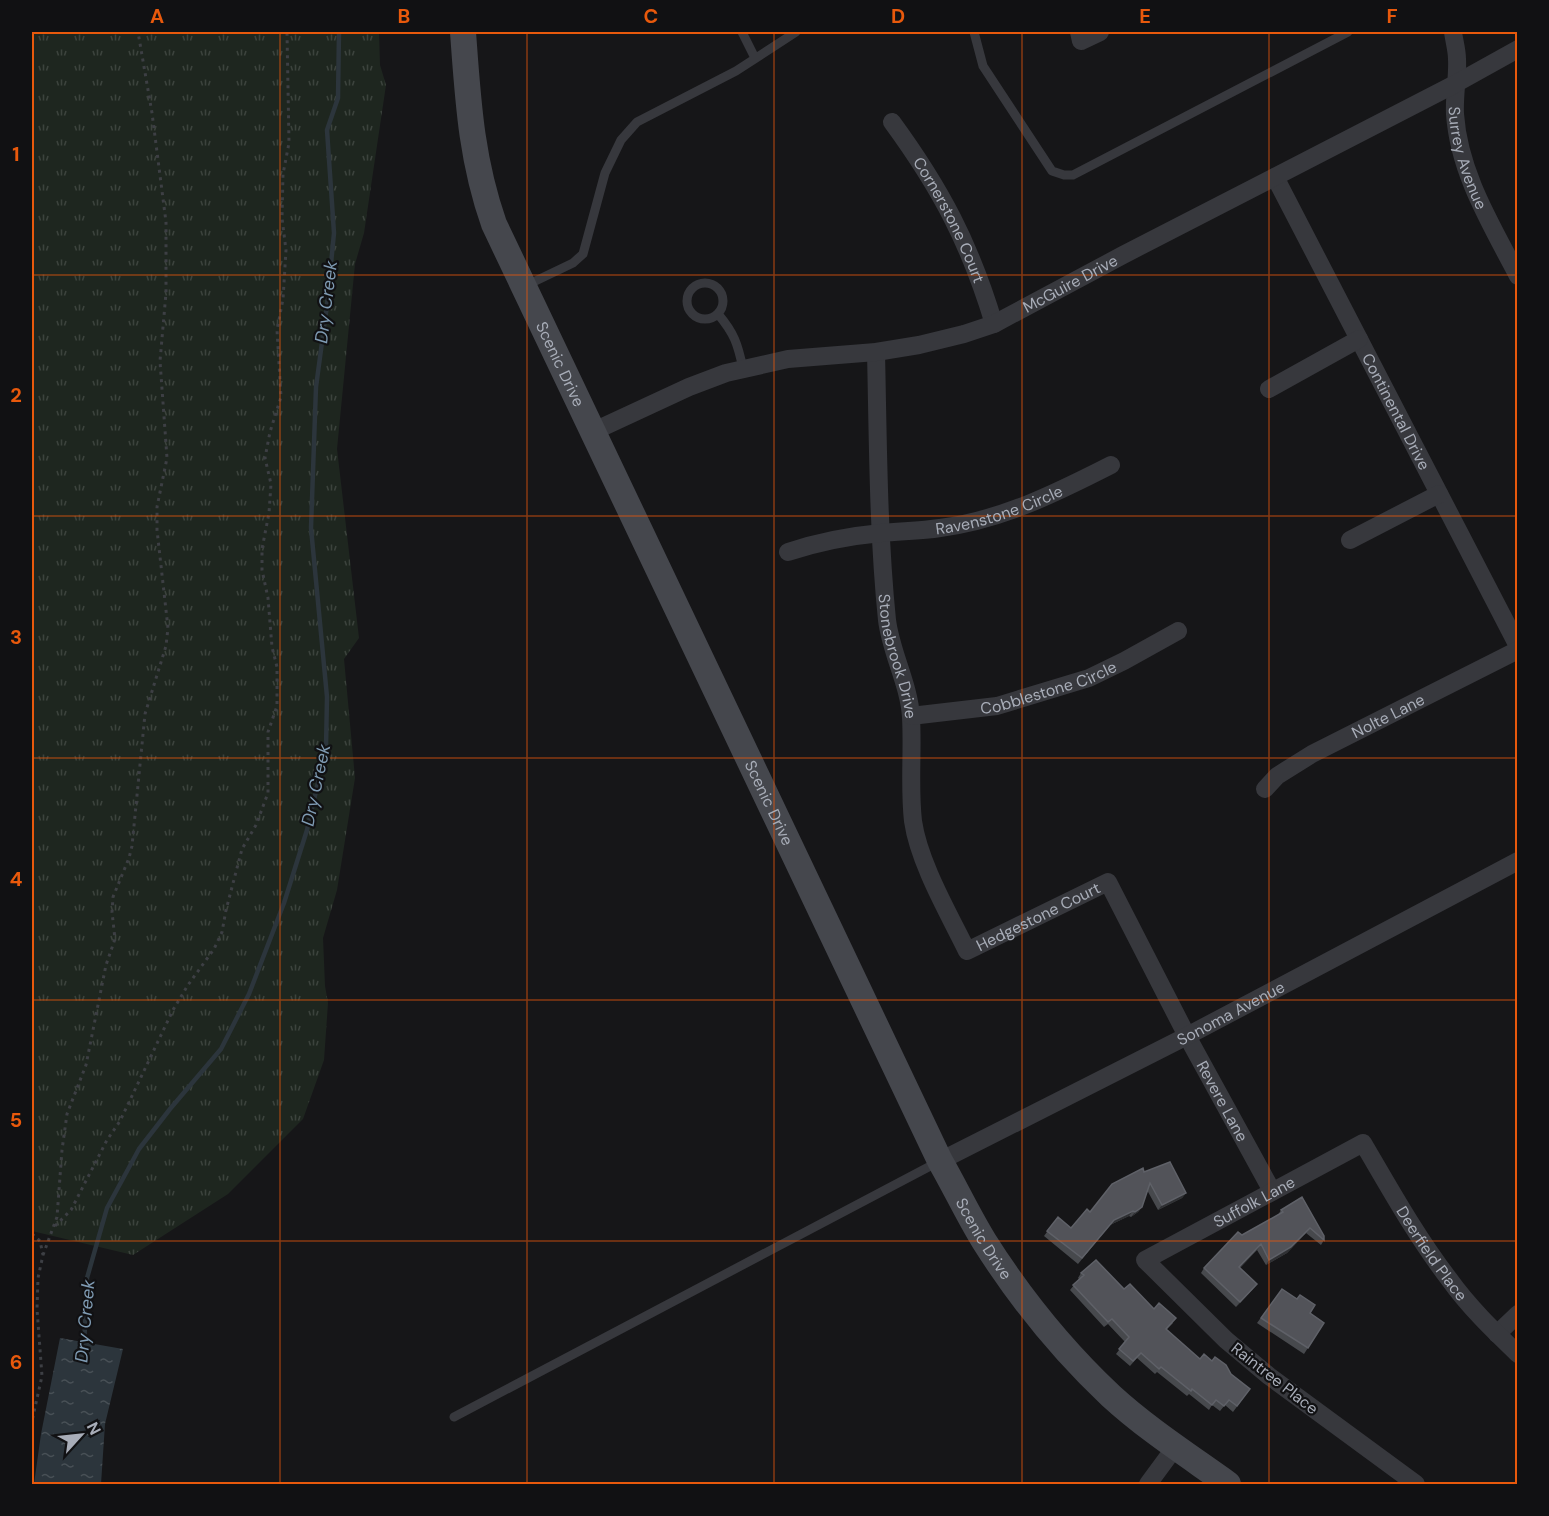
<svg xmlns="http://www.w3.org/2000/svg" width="1549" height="1516" font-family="'DM Sans',sans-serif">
<defs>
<pattern id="grass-tufts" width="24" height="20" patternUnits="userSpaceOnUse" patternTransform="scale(1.5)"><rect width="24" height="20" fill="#1e261f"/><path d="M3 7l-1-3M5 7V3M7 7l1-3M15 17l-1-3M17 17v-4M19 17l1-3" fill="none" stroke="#3c433d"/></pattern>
<pattern id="water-ripples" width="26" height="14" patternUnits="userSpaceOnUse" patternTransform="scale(1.5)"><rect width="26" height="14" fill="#2c353c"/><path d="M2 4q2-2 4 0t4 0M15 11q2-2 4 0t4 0" fill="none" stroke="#485056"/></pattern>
</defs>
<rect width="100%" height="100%" fill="#161618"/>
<!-- grass -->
<path fill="url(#grass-tufts)" d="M32,32H379L380,65L386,85L364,233L355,264L337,449L359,638L344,659L355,778L337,890L323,938L325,986L328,1003L324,1060L303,1119L228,1194L133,1255L32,1231Z"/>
<!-- water -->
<path fill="url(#water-ripples)" d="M60,1338L123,1349L105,1424L101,1484H34L41,1434Z"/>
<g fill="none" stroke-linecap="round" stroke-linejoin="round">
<!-- stream -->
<path stroke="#2c353c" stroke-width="4.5" d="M84,1348L87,1278L107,1208L139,1149L170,1109L221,1049L249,994L284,903L307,830L326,748L327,697L311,528L316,387L327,305L334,233L327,130L338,98L339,32"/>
<!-- path -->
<path stroke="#3d3f44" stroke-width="3" stroke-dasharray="3 4.5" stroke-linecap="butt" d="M55,1226L71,1210L107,1140L120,1121L173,1010L188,985L214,949L222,932L226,910L242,849L256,825L268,793V732L277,706V667L272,647L268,598L262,570V549L269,513L271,484L265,458L270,432L281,397L277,330L283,299L286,250L282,218L283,174L289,143L287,32
M32,1234L40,1241L43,1255L38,1278L37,1309L42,1376L32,1421
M43,1255L57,1217L62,1150L67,1114L86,1065L106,965L115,939L112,912L113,897L129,858L132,846L145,714L166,646L168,628L157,530V507L167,458L160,361L166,293V222L152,113L138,32"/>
<!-- service -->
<path stroke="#37383d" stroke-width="9" d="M742,32L755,58
M974,32L983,66L1052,171L1064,175H1073L1348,32
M687 301a18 18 0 1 1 36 0a18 18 0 1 1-36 0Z
M525,286L573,263L583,254L605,173L621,140L637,122L736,71L796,32
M718,314C734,333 738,344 743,369
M454,1417L938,1162"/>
<!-- minor -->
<g stroke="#37383d" stroke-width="18">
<path d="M1079,32L1081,41L1100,32"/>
<path id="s1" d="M1453,32C1454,40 1457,50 1457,59C1458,77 1454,95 1455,114C1459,173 1491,224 1518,276"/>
<path id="s2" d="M892,122C941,189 970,244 994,324"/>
<path id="s3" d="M1275,177L1518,646"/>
<path id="s4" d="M876,352C878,441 878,531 887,620C891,653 909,684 911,717C913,752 909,786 913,821C919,863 949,914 967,951L1108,882L1187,1036L1272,1191"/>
<path d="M1269,389L1359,339"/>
<path id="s5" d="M592,432L689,387L726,373L788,359L876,352L919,345L964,334L994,324L1123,255L1455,84L1518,49"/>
<path d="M1350,540L1439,494"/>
<path id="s6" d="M788,552C818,542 849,536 881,533C901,531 921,531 940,528C1002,520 1056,493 1111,465"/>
<path id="s7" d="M911,716L997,706L1089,678L1124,661L1178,631"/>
<path id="s8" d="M1265,789L1277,776L1312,754L1518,650"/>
<path id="s9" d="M940,1161L1187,1036L1518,861"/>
<path d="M1497,1334L1518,1314"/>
<path d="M1148,1484L1176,1446"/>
<path id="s10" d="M1416,1484L1269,1376L1226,1340L1145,1260L1363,1143C1390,1189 1416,1236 1449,1279C1469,1307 1493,1330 1518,1354"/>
</g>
<!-- secondary -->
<path stroke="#45474d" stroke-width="26" id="s11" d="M463,32C468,100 471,159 494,224L940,1161C955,1187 968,1215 984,1241C1020,1298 1062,1350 1111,1396C1147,1429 1189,1456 1228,1484"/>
</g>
<!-- wall -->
<path fill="#47494d" d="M1144,1172L1186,1193L1182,1198L1158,1210L1147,1190L1142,1207L1138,1212L1131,1217L1129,1216L1110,1225L1078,1264L1044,1236L1058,1217L1071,1228L1090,1212Z
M1302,1197L1324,1240L1321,1245L1306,1233L1287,1253L1266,1265L1257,1250L1240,1268L1253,1289L1236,1307L1201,1273L1204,1268L1242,1235L1278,1215L1281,1210Z
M1081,1273L1124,1289L1154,1309L1173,1323L1166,1330L1200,1359L1231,1374L1250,1389L1233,1412L1225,1405L1220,1411L1212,1405L1209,1410L1189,1394L1187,1396L1157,1372L1155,1374L1137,1358L1130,1366L1116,1354L1125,1342L1108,1324L1104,1327L1070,1290L1079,1279L1078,1278Z
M1282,1289L1310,1313L1324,1323L1304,1354L1257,1323Z"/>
<!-- shaded-wall -->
<path fill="#2f3033" d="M1186,1193L1182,1198L1158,1210L1162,1205Z
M1142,1207L1138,1212L1131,1217L1135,1212Z
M1133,1211L1129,1216L1110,1225L1078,1264L1114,1220Z
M1310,1228L1306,1233L1287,1253L1266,1265L1269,1260Z
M1261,1244L1257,1250L1236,1272L1239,1267Z
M1257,1284L1253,1289L1236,1307L1240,1302Z"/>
<!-- building -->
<path fill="#525359" stroke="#5f6168" stroke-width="1.5" d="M1170,1162L1186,1193L1162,1205L1150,1183L1142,1207L1135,1212L1133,1211L1114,1220L1082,1258L1047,1231L1058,1217L1071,1228L1087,1209L1090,1212L1112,1184L1143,1168L1144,1172Z
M1302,1197L1324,1236V1240L1310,1228L1291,1247L1269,1260L1261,1244L1239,1267L1257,1284L1240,1302L1204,1268L1238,1232L1242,1235L1283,1212L1281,1210Z
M1096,1260L1124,1289L1130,1284L1154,1309L1159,1303L1176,1318L1166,1329L1200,1359L1204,1354L1212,1361L1215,1357L1226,1365L1231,1374L1250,1389L1237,1406L1229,1400L1224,1406L1216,1400L1212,1405L1192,1389L1191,1391L1161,1367L1159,1369L1141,1353L1133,1361L1119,1349L1129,1337L1112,1319L1108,1322L1073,1285L1084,1275L1081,1273Z
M1282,1289L1297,1299L1300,1295L1315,1305L1310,1313L1324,1323L1308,1348L1261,1318Z"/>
<!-- grid -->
<path fill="none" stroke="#e8590c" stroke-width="1.5" stroke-opacity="0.55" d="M280,32V1484M527,32V1484M774,32V1484M1022,32V1484M1269,32V1484M32,275H1518M32,516H1518M32,758H1518M32,1000H1518M32,1241H1518"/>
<g text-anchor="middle" stroke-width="4.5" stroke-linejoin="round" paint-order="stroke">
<!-- street labels -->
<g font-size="16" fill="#a8adb8" stroke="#111113">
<text dy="6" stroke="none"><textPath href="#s1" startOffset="128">Surrey Avenue</textPath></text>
<text dy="6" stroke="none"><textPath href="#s2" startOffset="114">Cornerstone Court</textPath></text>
<text dy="6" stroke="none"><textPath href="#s5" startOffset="506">McGuire Drive</textPath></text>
<text dy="6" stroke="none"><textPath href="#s11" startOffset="350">Scenic Drive</textPath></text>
<text dy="6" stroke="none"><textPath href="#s3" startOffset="264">Continental Drive</textPath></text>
<text dy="6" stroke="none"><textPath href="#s6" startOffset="216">Ravenstone Circle</textPath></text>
<text dy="6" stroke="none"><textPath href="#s4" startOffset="306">Stonebrook Drive</textPath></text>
<text dy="6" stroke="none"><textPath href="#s7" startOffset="141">Cobblestone Circle</textPath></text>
<text dy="6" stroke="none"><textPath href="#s8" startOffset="144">Nolte Lane</textPath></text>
<text dy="6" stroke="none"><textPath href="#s11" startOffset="836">Scenic Drive</textPath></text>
<text dy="6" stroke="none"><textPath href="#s4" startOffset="693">Hedgestone Court</textPath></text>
<text dy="6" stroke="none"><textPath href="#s9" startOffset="326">Sonoma Avenue</textPath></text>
<text dy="6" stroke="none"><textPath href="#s4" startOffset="1018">Revere Lane</textPath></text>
<text dy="6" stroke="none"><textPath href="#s10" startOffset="476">Suffolk Lane</textPath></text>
<text dy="6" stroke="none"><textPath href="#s11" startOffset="1322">Scenic Drive</textPath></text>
<text dy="6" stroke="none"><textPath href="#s10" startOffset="730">Deerfield Place</textPath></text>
<text transform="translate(1275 1378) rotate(38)" y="6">Raintree Place</text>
</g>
<!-- water labels -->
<g font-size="18" font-style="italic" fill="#7f9bb3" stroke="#111113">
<text transform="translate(326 302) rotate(-83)" y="6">Dry Creek</text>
<text transform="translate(316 785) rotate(-78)" y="6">Dry Creek</text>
<text transform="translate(85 1321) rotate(-85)" y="6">Dry Creek</text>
</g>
</g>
<!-- border -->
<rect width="1549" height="1516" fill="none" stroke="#111113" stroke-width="66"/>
<!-- north arrow -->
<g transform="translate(81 1435) rotate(63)" stroke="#111113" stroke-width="4.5" paint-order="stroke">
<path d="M0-4.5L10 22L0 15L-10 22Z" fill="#a8adb8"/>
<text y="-9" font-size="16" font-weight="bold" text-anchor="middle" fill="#a8adb8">N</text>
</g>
<rect x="33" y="33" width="1483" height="1450" fill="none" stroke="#e8590c" stroke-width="2"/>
<g font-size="20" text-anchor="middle" font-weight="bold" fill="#e8590c">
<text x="157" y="23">A</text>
<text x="404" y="23">B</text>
<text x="651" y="23">C</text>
<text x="898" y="23">D</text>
<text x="1145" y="23">E</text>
<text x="1392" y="23">F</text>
<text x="16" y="161">1</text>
<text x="16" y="402">2</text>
<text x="16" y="644">3</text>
<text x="16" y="886">4</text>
<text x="16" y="1127">5</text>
<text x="16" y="1369">6</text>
</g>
</svg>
